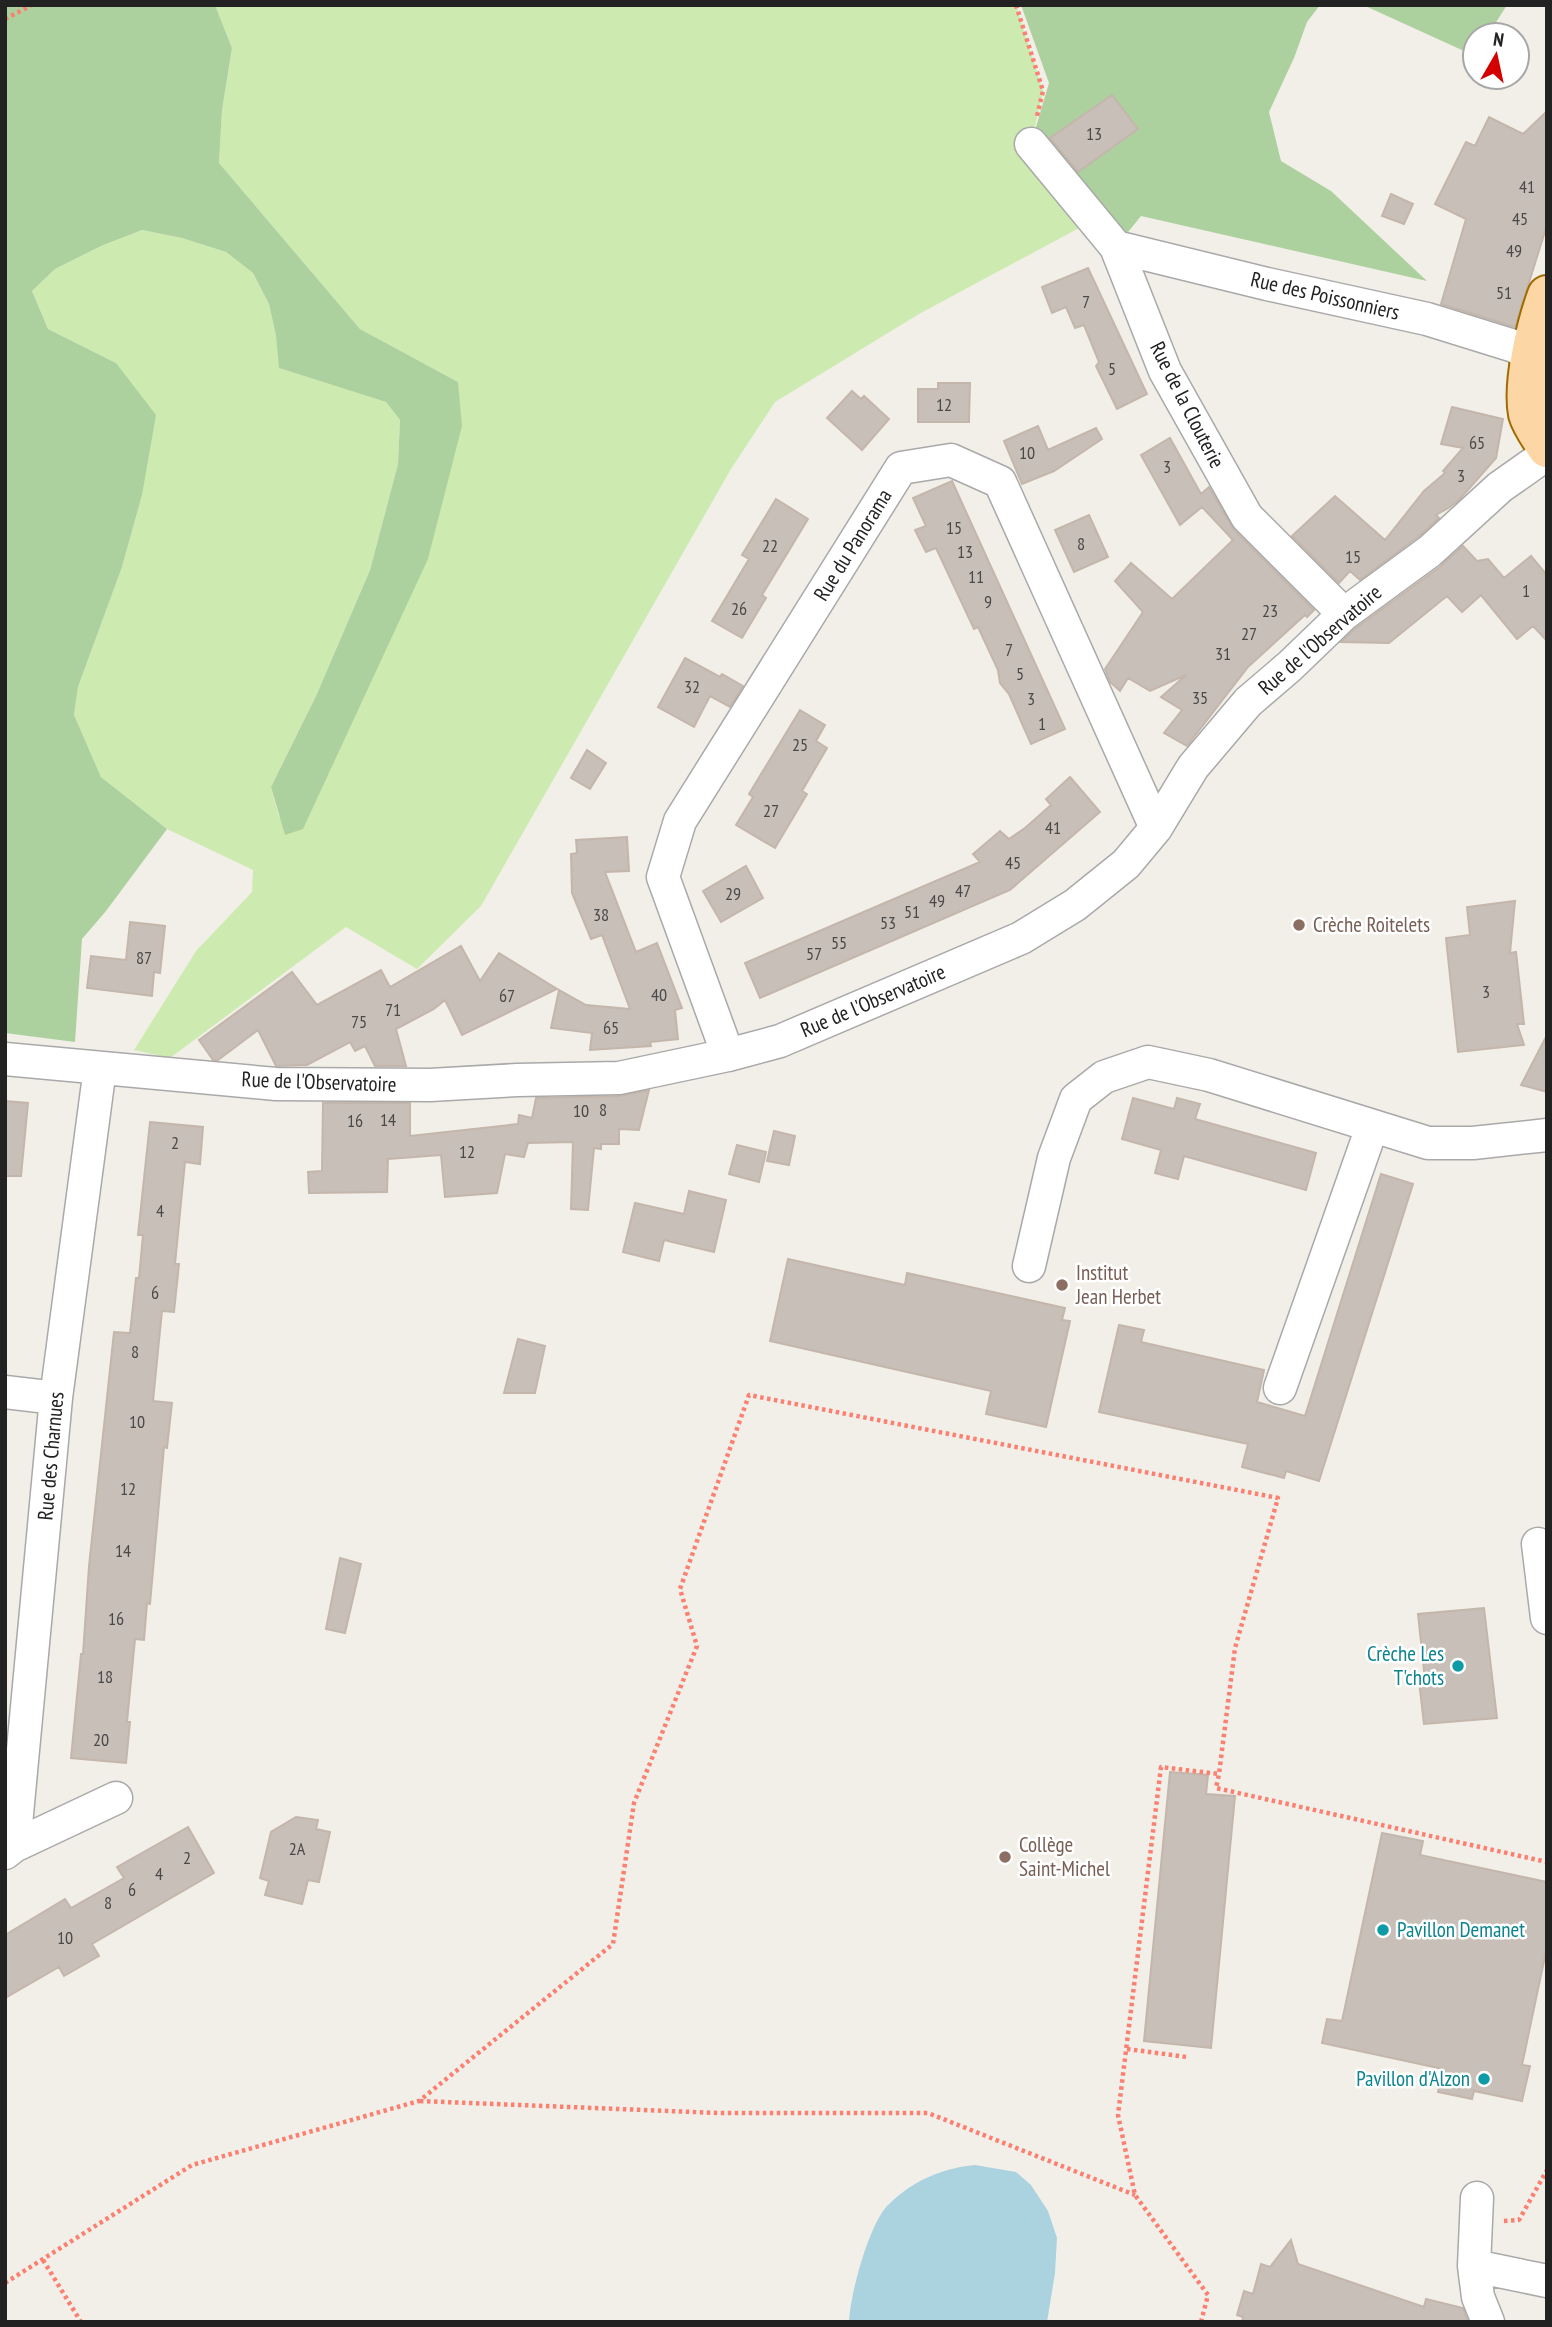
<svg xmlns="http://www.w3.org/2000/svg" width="1552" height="2327" font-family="'PT Sans Narrow',sans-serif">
<rect width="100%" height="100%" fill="#f2efe9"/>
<!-- grass -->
<path fill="#cdebb0" d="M215,5H1016L1043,91L1031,144L1094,220L919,314L775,402L731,469L481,906L417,969L346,927L170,1058L134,1050L196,951L252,892L253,870L167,829L101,777L74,716L78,687L122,567L142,495L116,363L48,329L32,291L55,269L101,246L142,230L182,238L226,252L253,273L269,304L276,336L280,368L386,402L400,420L398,464L370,570L316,696L271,787L279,817L458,382L360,329L219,163L222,110L232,48Z"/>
<!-- forest -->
<path fill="#add19e" d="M5,5H215L232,48L222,110L219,163L360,329L458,382L462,426L428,559L303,829L285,835L271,787L316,696L370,570L398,464L400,420L386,402L279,368L276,336L269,304L253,273L226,252L182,238L142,230L101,246L55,269L32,291L48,329L116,363L156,415L142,495L122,567L78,687L74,715L101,777L167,829L106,911L82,939L75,1042L5,1033Z
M1021,5H1320L1307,22L1294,58L1269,112L1281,161L1331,191L1427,281L1141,216L1116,247L1031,144L1049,83Z
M1363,5H1507L1488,35H1475V56Z"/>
<!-- water -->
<path fill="#aad3df" d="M975,2165L1016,2172L1031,2185L1048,2211L1057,2238L1055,2273L1047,2322H849C850,2294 869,2224 888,2205C912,2181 942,2168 975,2165Z"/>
<!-- building -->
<path fill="#c7bfb8" stroke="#c4b6ab" stroke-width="2" d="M1112,95L1138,129L1078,172L1050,138Z
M1547,111V225L1515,327L1441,304L1466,219L1435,204L1466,142L1475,146L1489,117L1523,134Z
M1391,194L1413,204L1404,224L1382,216Z
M1088,268L1147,394L1117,409L1096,366L1099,362L1084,325L1075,328L1066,307L1052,313L1042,287Z
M938,383H970L969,422H918V389H938Z
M852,391L861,399L864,396L889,419L862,450L827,418Z
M1452,407L1503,419L1496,458L1460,499L1450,507L1436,515L1439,518L1418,537L1360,580L1350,571L1339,583L1292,536L1335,496L1385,540L1424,491L1445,473L1443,471L1463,448L1441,444Z
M1038,426L1048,450L1096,428L1102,439L1054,471L1022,484L1004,441Z
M1170,438L1201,494L1209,487L1234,530L1314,610L1307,617L1305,615L1248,667L1187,746L1164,733L1182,710L1161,697L1186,675L1150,691L1128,678L1120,691L1110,682L1105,669L1143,612L1115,581L1131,563L1172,599L1233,540L1202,507L1180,525L1141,455Z
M952,481L1065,729L1031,744L1009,694L1000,683L998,670L978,627L974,629L936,548L926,552L915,530L926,526L913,498Z
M776,499L808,519L762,595L766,598L742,638L712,621L749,559L742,555Z
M1089,515L1108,557L1074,572L1055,530Z
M1463,546L1477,561L1488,559L1504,578L1531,556L1547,575V641L1533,626L1517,639L1481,595L1462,612L1447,596L1389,643L1341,642L1356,628L1441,566Z
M685,658L720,677L722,674L743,686L730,707L710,696L694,727L658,707Z
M800,710L825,725L816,741L827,748L802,791L807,794L775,848L736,825L753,797L749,794Z
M587,750L606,763L590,789L571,778Z
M1070,777L1100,812L1010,890L760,998L745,963L980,862L973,854L1000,831L1009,839L1025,828L1051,805L1046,799Z
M627,837L629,871L605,872L636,952L657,943L682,1008L675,1010L678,1039L650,1042L651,1046L590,1050L592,1033L551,1028L559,990L586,1005L630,1009L602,935L591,939L572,893L571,854L577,853L576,840Z
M746,866L763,898L721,922L703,891Z
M1515,901L1510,953L1516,952L1524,1024H1517L1524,1045L1458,1052L1446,938L1470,935L1467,907Z
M130,922L165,926L160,973L154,972L152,996L87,988L91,956L126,960Z
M461,946L480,981L499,953L557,989L462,1035L445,1000L434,1009L396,1029L406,1066H375L365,1046L355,1051L350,1042L307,1065L276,1066L258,1030L218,1060H213L199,1040L292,972L317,1005L381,970L390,987Z
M1547,1035V1092L1521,1085Z
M649,1090L639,1130L619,1129V1144H601V1149L594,1148L588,1210L571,1209L573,1142L528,1143L524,1157L505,1154L497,1193L445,1197L441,1155L388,1159L387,1192L309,1193L308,1172L322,1171L323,1103H410V1136L518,1124L519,1115L532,1118L536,1098L619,1096Z
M1133,1098L1174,1109L1177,1098L1200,1104L1195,1119L1316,1153L1306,1190L1184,1156L1178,1179L1155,1173L1161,1150L1122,1139Z
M5,1101L28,1103L21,1176H5Z
M150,1122L203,1127L200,1164L185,1162L175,1264H179L174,1312L162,1311L153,1401L172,1403L167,1448L164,1447L150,1604L147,1603L144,1640L135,1639L127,1722H130L126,1763L71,1758L81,1654H83L89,1566L114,1332L130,1333L136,1278H139L143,1235H138Z
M774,1131L795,1136L789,1165L767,1161Z
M737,1145L766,1152L759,1182L729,1174Z
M1381,1174L1413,1184L1319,1481L1286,1471L1284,1478L1242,1467L1248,1444L1099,1412L1119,1325L1144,1330L1141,1342L1264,1370L1257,1402L1305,1416Z
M689,1191L726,1200L714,1252L664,1240L659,1261L623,1252L635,1203L684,1214Z
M788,1259L905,1285L907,1273L1065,1308L1062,1320L1070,1321L1046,1427L986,1414L991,1391L770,1341Z
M518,1339L545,1346L535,1393H504Z
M340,1558L361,1564L345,1633L326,1629Z
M1484,1608L1497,1718L1424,1724L1419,1681L1425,1680L1418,1614Z
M1170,1772L1208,1775L1206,1794L1235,1796L1211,2048L1144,2041Z
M296,1817L318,1820L316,1829L330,1832L319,1882L308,1880L302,1904L265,1895L269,1881L260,1878L271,1832Z
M188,1827L214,1873L92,1944L99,1956L64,1976L59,1967L5,1998V1935L65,1899L71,1908L124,1878L117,1867Z
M1382,1833L1423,1841L1420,1855L1547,1882V1947L1522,2065L1530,2066L1522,2101L1474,2091L1472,2099L1438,2092L1443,2069L1322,2043L1327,2019L1342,2021Z
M1291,2240L1298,2264L1424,2307L1426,2299L1463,2308L1468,2322H1242L1243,2317L1237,2315L1244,2291L1253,2294L1261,2264L1270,2267Z"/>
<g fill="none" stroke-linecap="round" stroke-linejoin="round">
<defs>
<path id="minor" d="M1031,144L1116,247L1165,371L1247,517L1344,614
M1116,247L1267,284L1427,319L1514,346L1532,356L1546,373
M728,1055L663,877L680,821L901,468L951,460L1000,482L1156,828
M5,1059L276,1084L430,1085L517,1080L619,1078L728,1055L780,1041L1021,938L1075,905L1126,864L1156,828L1193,767L1248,702L1290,666L1344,614L1430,551L1500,487L1547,454
M1029,1266L1054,1158L1076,1099L1104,1077L1148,1062L1209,1075L1428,1143H1473L1547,1135
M1280,1388L1372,1127
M5,1392L56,1398
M1538,1544L1547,1618
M14,1846L56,1398L100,1068
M5,1853L14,1846L116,1798
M1477,2198L1474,2266L1478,2297L1488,2322
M1474,2266L1547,2281"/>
<path id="major" d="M1547,295C1536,325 1522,383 1528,414C1531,425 1541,438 1547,448"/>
</defs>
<!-- minor casing -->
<use href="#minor" stroke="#a9a9a9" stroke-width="35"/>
<!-- major casing -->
<use href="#major" stroke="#a06b00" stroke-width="42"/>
<!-- path -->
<path stroke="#fa8072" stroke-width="4.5" stroke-dasharray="3.5 3.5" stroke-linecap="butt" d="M1016,5L1043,91L1037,116
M5,19L32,5
M1127,2049L1187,2057
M420,2101L718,2113H928L1135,2195
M1504,2221L1519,2220L1547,2170
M43,2260L81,2322
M5,2283L192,2165L419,2101L613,1944L634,1803L697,1646L680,1589L749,1395L1278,1498L1235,1648L1219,1774
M1201,2322L1208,2295L1135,2195L1118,2115L1161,1767L1219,1774L1216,1788L1547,1862"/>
<!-- minor -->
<use href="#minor" stroke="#fff" stroke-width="32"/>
<!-- major -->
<use href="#major" stroke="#fcd6a4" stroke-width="38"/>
</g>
<!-- markers -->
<g fill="#8d6e63" stroke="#fff" stroke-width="2.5">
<circle cx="1299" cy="925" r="7"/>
<circle cx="1062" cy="1285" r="7"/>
<circle cx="1005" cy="1857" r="7"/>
</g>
<g fill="#0f9aa8" stroke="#fff" stroke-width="2.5">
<circle cx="1458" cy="1666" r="7"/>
<circle cx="1383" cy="1930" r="7"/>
<circle cx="1484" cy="2079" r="7"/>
</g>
<g text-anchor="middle" stroke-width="5" stroke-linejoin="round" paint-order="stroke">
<!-- number labels -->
<g font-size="18" fill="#4b4948">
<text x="1094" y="140">13</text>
<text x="1527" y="193">41</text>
<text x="1520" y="225">45</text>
<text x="1514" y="257">49</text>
<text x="1504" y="299">51</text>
<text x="1086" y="308">7</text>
<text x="1112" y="375">5</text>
<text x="944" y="411">12</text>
<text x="1477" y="449">65</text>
<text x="1027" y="459">10</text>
<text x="1167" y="473">3</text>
<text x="1461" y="482">3</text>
<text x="954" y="534">15</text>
<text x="1081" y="550">8</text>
<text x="770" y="552">22</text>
<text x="965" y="558">13</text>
<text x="1353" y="563">15</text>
<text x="976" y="583">11</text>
<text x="1526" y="597">1</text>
<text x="988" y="608">9</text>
<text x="739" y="615">26</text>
<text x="1270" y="617">23</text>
<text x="1249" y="640">27</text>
<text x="1009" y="656">7</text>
<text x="1223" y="660">31</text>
<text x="1020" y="680">5</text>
<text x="692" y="693">32</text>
<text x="1200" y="704">35</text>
<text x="1031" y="705">3</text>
<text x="1042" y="730">1</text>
<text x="800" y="751">25</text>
<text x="771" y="817">27</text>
<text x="1053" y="834">41</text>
<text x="1013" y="869">45</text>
<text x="963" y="897">47</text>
<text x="733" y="900">29</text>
<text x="937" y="907">49</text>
<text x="912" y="918">51</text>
<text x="601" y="921">38</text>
<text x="888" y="929">53</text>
<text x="839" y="949">55</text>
<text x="814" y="960">57</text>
<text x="144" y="964">87</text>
<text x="1486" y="998">3</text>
<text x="659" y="1001">40</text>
<text x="507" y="1002">67</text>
<text x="393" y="1016">71</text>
<text x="359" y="1028">75</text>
<text x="611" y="1034">65</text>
<text x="603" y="1116">8</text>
<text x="581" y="1117">10</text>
<text x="388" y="1126">14</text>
<text x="355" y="1127">16</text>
<text x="175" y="1149">2</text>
<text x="467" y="1158">12</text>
<text x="160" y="1217">4</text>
<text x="155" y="1299">6</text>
<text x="135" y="1358">8</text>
<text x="137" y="1428">10</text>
<text x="128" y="1495">12</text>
<text x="123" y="1557">14</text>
<text x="116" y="1625">16</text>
<text x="105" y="1683">18</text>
<text x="101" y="1746">20</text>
<text x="297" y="1855">2A</text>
<text x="187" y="1864">2</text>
<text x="159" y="1880">4</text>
<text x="132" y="1896">6</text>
<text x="108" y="1909">8</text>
<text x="65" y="1944">10</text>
</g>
<!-- street labels -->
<g font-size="21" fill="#222" stroke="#fff">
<text transform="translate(1325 296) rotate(13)" y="7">Rue des Poissonniers</text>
<text transform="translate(1187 405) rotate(63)" y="7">Rue de la Clouterie</text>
<text transform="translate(853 545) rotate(-58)" y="7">Rue du Panorama</text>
<text transform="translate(1320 640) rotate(-41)" y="7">Rue de l'Observatoire</text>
<text transform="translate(873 1001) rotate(-23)" y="7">Rue de l'Observatoire</text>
<text transform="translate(319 1082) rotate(2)" y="7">Rue de l'Observatoire</text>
<text transform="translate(51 1456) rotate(-85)" y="7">Rue des Charnues</text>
</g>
<!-- education labels -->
<g font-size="21" fill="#785e54" stroke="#fff" text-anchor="start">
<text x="1313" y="932">Crèche Roitelets</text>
<text x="1076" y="1280">Institut<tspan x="1076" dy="24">Jean Herbet</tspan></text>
<text x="1019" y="1852">Collège<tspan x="1019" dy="24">Saint-Michel</tspan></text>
</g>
<!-- culture labels -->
<g font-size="21" fill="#0d838f" stroke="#fff" text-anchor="end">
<text x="1444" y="1661">Crèche Les<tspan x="1444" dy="24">T'chots</tspan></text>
<text x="1397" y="1937" text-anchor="start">Pavillon Demanet</text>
<text x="1470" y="2086">Pavillon d'Alzon</text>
</g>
</g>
<!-- border -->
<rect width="1552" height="2327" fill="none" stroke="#222222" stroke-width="14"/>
<!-- north arrow -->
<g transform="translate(1496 56) rotate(9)"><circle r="33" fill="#ffffff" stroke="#a7a7a7" stroke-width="2"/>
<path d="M0-5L12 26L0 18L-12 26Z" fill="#d40000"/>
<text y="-10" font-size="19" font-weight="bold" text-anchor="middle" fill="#222222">N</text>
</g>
</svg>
